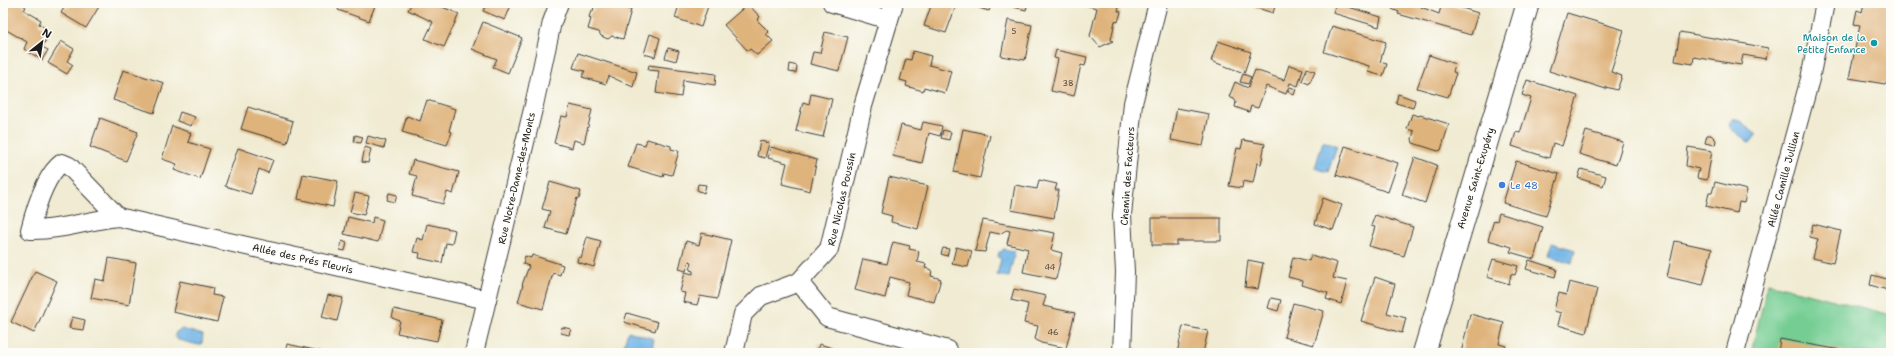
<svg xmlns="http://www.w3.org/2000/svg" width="1894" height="356" font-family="'Shantell Sans',sans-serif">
<rect width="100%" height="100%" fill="#fdfcf7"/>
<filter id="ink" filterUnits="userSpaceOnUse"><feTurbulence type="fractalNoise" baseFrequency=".025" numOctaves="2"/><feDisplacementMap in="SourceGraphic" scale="8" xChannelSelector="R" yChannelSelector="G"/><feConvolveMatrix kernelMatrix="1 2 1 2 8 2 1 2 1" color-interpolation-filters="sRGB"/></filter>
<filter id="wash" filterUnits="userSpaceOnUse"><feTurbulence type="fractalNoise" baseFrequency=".012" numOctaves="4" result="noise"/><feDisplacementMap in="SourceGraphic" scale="16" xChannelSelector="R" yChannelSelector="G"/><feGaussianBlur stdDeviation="0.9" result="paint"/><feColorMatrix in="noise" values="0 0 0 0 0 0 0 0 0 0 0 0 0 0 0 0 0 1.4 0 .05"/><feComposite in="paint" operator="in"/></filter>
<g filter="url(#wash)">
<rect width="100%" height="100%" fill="#f0ebd2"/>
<!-- green -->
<path fill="#75cd93" stroke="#487458" d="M1768,283L1891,315V353H1751Z"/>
<!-- water -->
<path fill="#70b4e6" stroke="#466881" d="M1733,119H1737L1757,134L1750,143L1730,128L1729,123Z
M1323,141L1337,146L1328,172L1315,168Z
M1552,243L1575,250L1572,263L1548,256Z
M1003,249L1015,251L1009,277L997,275L1001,259L998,257L999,252H1002Z
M182,329L203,335L202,343L199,345L178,340L175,336L176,332Z
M628,331L654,339L651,353L624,344Z"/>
<g id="blocks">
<!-- building -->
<path fill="#dfb37c" d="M3,3L15,4L20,3L26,7L24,10L41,20L39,24L45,28L43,31L49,34L42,47L48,50L42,60L24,49L27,42L3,28Z
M71,3H97L100,5L86,28L61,13L65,6L68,8Z
M341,3H376L369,21L338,10Z
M412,3H433L459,14L444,47L425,39L433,22L408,10Z
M487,3H512L505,20L483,11Z
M595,3H616L618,6L631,10L623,39L612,36L608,39L601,36L599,32L588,29L591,19L589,17L591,11H593Z
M685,3H709L701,27L675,18L679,5L684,7Z
M932,3H964L963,6L957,3L946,33L924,26Z
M978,3H992L989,11L979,8L980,4Z
M1011,3H1028L1026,10L1010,6Z
M1085,3H1120L1118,11L1121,12L1118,22L1115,21L1111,40L1113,41L1100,47L1090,36L1097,8L1084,5Z
M1256,3H1276L1273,13L1254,7Z
M1336,3L1381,17L1379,27L1333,13Z
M1394,3H1422L1421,7L1439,14L1442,3H1446L1478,13L1471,35L1398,14L1399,12L1392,9Z
M1864,3H1891V85L1849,78L1860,25L1854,24L1857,10L1862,12Z
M748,4L760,17L757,20L769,32L766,34L773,41L757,55L750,49L748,51L724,25Z
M1567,13L1624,30L1611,72L1622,76L1617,90L1606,87V89L1549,71Z
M1008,20L1032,25L1025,60L1001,56Z
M483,22L522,38L508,73L493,67L497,59L472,49Z
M1332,26L1386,42L1380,62L1387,64L1383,76L1368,72L1369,66L1324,52Z
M825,32L848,37L839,71L810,64L813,52L820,53Z
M1680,32L1768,48L1766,59L1743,55L1741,65L1694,57L1693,64L1675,61Z
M650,34L660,38L655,57L644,54Z
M61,41L74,49L67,61L73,65L67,74L48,63Z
M1218,41L1251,52L1244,73L1211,61Z
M668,48L679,51L676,61L665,58Z
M1056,50L1087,57L1085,66L1081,65L1074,96L1051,91L1058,59L1054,58Z
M913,51L931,56L929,65L951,71L945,93L924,87L923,91L906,86L907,82L900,80L906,59L911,60Z
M578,53L637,72L633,87L609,76L606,84L582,77L585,71L573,68Z
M1429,55L1455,64L1453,72L1456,73L1448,97L1417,88Z
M790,64L797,66L796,73L789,72Z
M649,65L716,74L715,85L683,80L681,97L656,93L659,71L648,70Z
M1289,65L1303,69L1298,86L1290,83L1286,94L1266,86L1258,108L1251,106L1249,112L1235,107L1236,102L1234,99L1229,97L1235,82L1248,88L1255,70L1284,80Z
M1307,68L1315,71L1309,84L1302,81Z
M123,70L164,83L154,113L113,100Z
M1243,74L1251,77L1248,84L1240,82Z
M1527,80L1578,96L1562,146L1553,143L1549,158L1512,146L1516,132L1520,133L1531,98L1522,95Z
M1290,87L1296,89L1294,95L1288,92Z
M811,94L832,99L823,137L796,131L803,102L809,104Z
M1398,94L1415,100L1413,108L1396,103Z
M427,100L455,109L449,131L452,132L447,145L402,132L407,116L420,121Z
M570,105L592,110L584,143L574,140L572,148L554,143L561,116L567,117Z
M248,107L293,121L287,143L241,129Z
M1177,108L1209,114L1203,146L1171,140Z
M180,112L195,117L191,126L177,121Z
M1412,114L1419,116L1420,115L1449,124L1441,150L1438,151L1413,143L1412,139L1414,131L1407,129Z
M100,118L138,132L126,161L90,147Z
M923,122L942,126L940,136L929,133L922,163L893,156L901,125L921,130Z
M172,126L191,133L188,142L210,149L200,179L174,170L177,164L162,159Z
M963,129L990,135L980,178L954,172Z
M943,130L951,132L949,140L941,138Z
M1586,131L1623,142L1616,165L1579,154Z
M355,135L363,137L361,143L354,142Z
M1707,135H1711L1716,140L1715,145L1705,143Z
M368,136L386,141L384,148L366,143Z
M647,139L671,146V149L679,151L672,175L664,173L663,177L628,167L636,143L645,145Z
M1243,140L1265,144L1261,164L1257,163L1253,183L1243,181L1242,188L1229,186L1237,148L1241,149Z
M760,141L769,143L765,158L757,156Z
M1345,146L1398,163L1388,192L1336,175Z
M365,147L371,149L368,163L362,162Z
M771,147L817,160L810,191L782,184L787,163L768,158Z
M1688,147L1712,151L1707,180L1697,178L1699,169L1686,166Z
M238,148L273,160L268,173L259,169L251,194L225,186Z
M1415,157L1437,165L1425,203L1402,195Z
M413,160L459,172L453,194L447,192L443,204L412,196L417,176L409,174Z
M1516,161L1559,174L1546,216L1503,203Z
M1581,169L1606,176L1603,186L1578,178Z
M303,174L338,181L333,207L298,199Z
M889,177L928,186L918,229L891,222L892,216L881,213Z
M1039,180L1057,184L1055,190H1059L1054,218L1011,210L1015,185L1037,189Z
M550,182L581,191L579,199L577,198L566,234L545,228L550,211L542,209Z
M1715,182L1747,190L1744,203L1739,202L1737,213L1706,206L1709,193H1712Z
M698,184L706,185L704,193L697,190Z
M355,193L369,196L364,215L350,212Z
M389,193L397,195L395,202L387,200Z
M1323,198L1342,205L1333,230L1315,224Z
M1499,213L1543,227L1534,259L1510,252L1512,247L1488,240L1494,220L1497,221Z
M1375,215L1413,227L1404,256L1369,246L1375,227L1371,226Z
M348,217L372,223L373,217L383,220L378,242L344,234Z
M1152,218H1221V241H1177V245H1152Z
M983,220L1055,233L1051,250L1062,253L1056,279L1023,272L1028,249L1007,244L1010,231L1006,230L1000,234L990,232L985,252L975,251Z
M427,224L455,230L452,244L446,243L442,263L419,258L420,253L413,252L417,238L423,240Z
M1813,224L1841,231L1833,263L1813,258L1818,239L1810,237Z
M702,233L731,240L717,299L700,296L697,305L683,302L685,293L680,292L685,272L693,274V271L690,270L692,262L689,261L686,271L679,269L686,241L699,245Z
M587,237L601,241L594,267L577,262L578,257L581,258Z
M342,241L347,243L345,251L340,250Z
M1675,241L1712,249L1703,285L1667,277Z
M893,242L910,246L909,249L919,251L917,262L926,264L925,268L932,270L931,276L941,279L934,302L906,295L909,282L890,277L885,298L855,290L863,259L887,264Z
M956,247L972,251L968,267L952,264Z
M943,248L949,249L947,256L941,254Z
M532,255L563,265L560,275L553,273L543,309L518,302L523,285H522L529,266L523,264L525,256L531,258Z
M1311,255L1337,263L1333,278L1347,281L1341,304L1326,299L1328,293L1302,285L1303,281L1288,277L1293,257L1309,261Z
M109,258L136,263L129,305L91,298L95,279L105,281Z
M1493,259L1518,266L1515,275L1511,274L1509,284L1487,277Z
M1248,260L1263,263L1258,289L1245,287Z
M1529,260L1557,269L1555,277L1526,269Z
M35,271L57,281L34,333L11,322Z
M1872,275L1891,280V291L1870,285Z
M1375,277L1395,284L1387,313L1406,318L1402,333L1361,321Z
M180,281L213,288L212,295L223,297L217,322L173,312Z
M1569,282L1597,289L1586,333L1558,325L1561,313L1554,311L1556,302L1559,293L1566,295Z
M1014,289L1046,296L1043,306L1075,313L1066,348L1041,343L1035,339L1038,326L1024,323L1028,304L1011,300Z
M328,295L343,298L337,321L322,317Z
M1271,298L1281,300L1278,311L1268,308Z
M1293,303L1324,311L1314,345L1284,337Z
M394,309L442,320L437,341L397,333L400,321L392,318Z
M627,313L658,322L655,331L624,322Z
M1470,314L1504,323L1499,344L1506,346L1504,353H1461Z
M72,317L85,320L83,330L69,328Z
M1183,326L1208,331L1203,353H1177Z
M562,327L571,329L569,335L561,333Z
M1780,339L1852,352V353H1778Z
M287,344L324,352V353H285Z
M819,344L833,348L831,353H817Z"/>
</g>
</g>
<g filter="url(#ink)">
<use href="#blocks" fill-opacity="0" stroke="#3c3b37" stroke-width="1"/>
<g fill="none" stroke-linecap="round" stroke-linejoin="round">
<defs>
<path id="minor" d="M832,3L889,20
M118,217C89,220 59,231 30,230C35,210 45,175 62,163L69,166L118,217L487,300
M799,282L827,317L948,350
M474,353L534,105L552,22L559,3
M734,353L743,314L761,296L799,282L829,249L863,106L894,3
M1122,353L1125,272L1122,215L1133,103L1158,3
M1735,353L1810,79L1825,3"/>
<path id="secondary" d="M1424,353L1528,3"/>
</defs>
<!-- minor casing -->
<use href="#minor" stroke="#3c3b37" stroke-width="20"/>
<!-- secondary casing -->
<use href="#secondary" stroke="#3c3b37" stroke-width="24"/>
<!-- minor -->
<use href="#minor" stroke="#fff" stroke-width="18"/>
<!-- secondary -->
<use href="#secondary" stroke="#fff" stroke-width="22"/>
</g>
</g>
<!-- markers -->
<circle fill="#0f9aa8" stroke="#fdfcf7" stroke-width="1.5" cx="1874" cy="43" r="4"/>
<circle fill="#3f7fe0" stroke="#fdfcf7" stroke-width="1.5" cx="1502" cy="185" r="4"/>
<g text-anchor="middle" stroke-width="3" stroke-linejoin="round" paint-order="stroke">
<!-- number labels -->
<g font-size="8" fill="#4d4234">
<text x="1014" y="34">5</text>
<text x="1068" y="86">38</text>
<text x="1050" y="270">44</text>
<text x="1053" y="335">46</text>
</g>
<!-- culture labels -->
<g font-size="10" fill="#0d838f" stroke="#fdfcf7" text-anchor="end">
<text x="1866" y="41">Maison de la<tspan x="1866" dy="12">Petite Enfance</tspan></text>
</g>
<!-- street labels -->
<g font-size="10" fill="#1c1c1c" stroke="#fdfcf7">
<text transform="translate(1127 176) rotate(-86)" y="4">Chemin des Facteurs</text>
<text transform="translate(516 178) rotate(-77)" y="4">Rue Notre-Dame-des-Monts</text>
<text transform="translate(1475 178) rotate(-73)" y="4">Avenue Saint-Exupéry</text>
<text transform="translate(1783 179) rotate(-75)" y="4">Allée Camille Jullian</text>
<text transform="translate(841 199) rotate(-77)" y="4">Rue Nicolas Poussin</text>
<text transform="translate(303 258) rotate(13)" y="4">Allée des Prés Fleuris</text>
</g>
<!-- shop labels -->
<g font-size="10" fill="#366cbe" stroke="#fdfcf7" text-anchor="start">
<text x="1510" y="189">Le 48</text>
</g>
</g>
<!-- margin -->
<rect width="1894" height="356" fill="none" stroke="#fdfcf7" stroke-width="16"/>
<!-- north arrow -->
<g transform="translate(42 42) rotate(30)" stroke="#fdfcf7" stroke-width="3" paint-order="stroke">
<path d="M0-3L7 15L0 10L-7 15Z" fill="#1c1c1c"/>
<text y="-6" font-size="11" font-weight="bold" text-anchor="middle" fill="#1c1c1c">N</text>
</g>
</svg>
